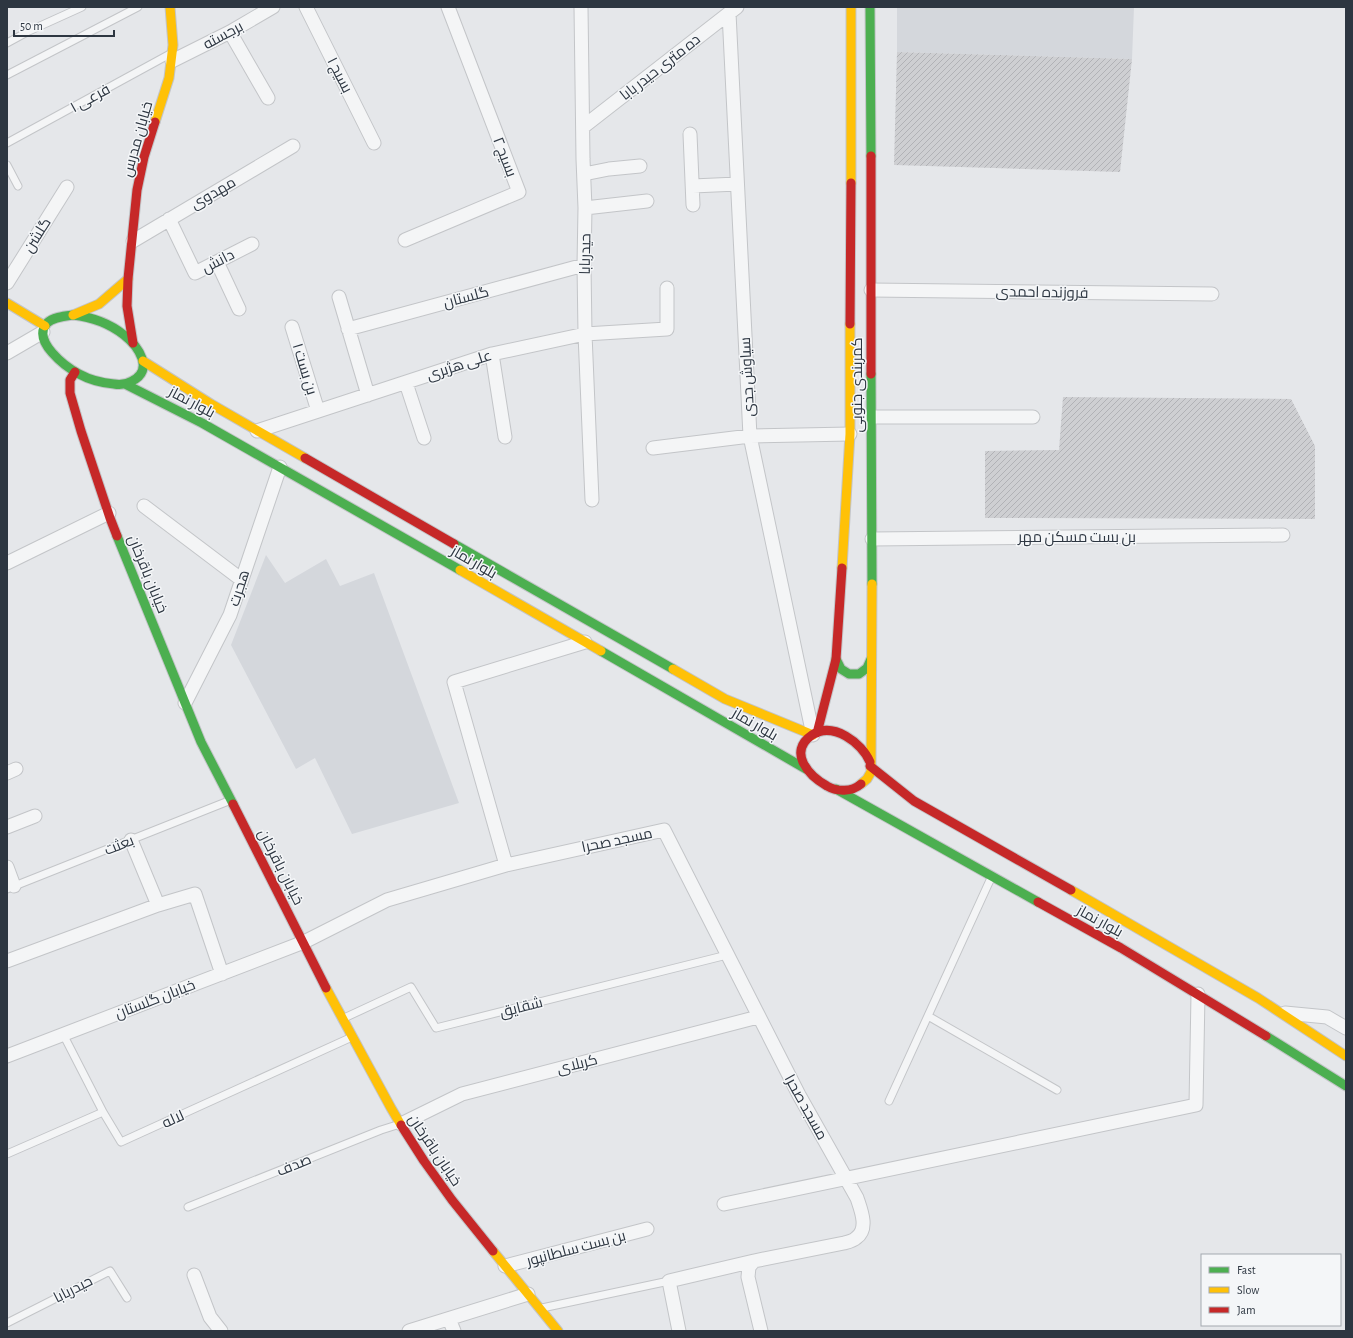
<svg xmlns="http://www.w3.org/2000/svg" width="1353" height="1338" font-family="'Alegreya Sans',Cairo,sans-serif">
<defs>
<pattern id="building-hatch" width="6" height="6" patternUnits="userSpaceOnUse"><rect width="6" height="6" fill="#cecfd2"/><path d="M-1 1l2-2M0 6l6-6M5 7l2-2" fill="none" stroke="#b1b2b6"/></pattern>
</defs>
<rect width="100%" height="100%" fill="#e5e7ea"/>
<!-- built -->
<path fill="#d4d7dc" d="M897,7H1134L1132,59L897,52Z
M266,555L285,583L326,559L340,586L374,573L459,803L352,834L315,758L296,769L231,645Z"/>
<!-- building -->
<path fill="url(#building-hatch)" d="M897,52L1132,59L1120,172L894,165Z
M1063,397L1291,399L1315,446V519L985,518V451L1059,450Z"/>
<g fill="none" stroke-linecap="round" stroke-linejoin="round">
<defs>
<path id="lane" d="M7,43L29,31L82,7
M7,75L138,7
M7,143L170,54
M7,165L18,186
M7,889L231,800
M928,1016L1057,1090
M342,1019L411,987L436,1028L727,955
M63,1034L103,1112
M889,1101L991,878
M7,1154L103,1112L121,1142L352,1037
M188,1207L381,1130L400,1124
M542,1308L669,1281
M7,1323L110,1271L127,1298"/>
<path id="street" d="M306,7L374,143
M581,7L583,159L585,208L584,265L585,334L592,500
M729,13L750,436L813,735
M230,32L268,98
M172,61L230,32L273,7
M583,127L737,7
M690,134L693,205
M584,174L609,169L640,166
M693,186L737,184
M585,208L647,201
M169,219L195,273L252,244
M405,240L519,192L448,7
M133,241L293,146
M217,262L239,309
M7,283L67,187
M871,290L1212,294
M339,297L368,395
M292,327L318,411
M348,329L584,265
M7,353L43,332
M492,354L505,437
M406,383L424,438
M871,417H1033
M257,431L492,354L585,334L667,329V288
M653,448L750,436L850,434
M144,506L242,580
M872,539L1283,535
M7,563L109,513
M585,642L454,682L506,865L664,830L799,1095L857,1198C861,1210 869,1229 856,1238C853,1241 848,1242 844,1243L754,1261L749,1267L748,1277L761,1331
M185,703L230,615L280,467
M7,773L16,769
M7,827L35,816
M131,840L158,905L195,894L222,974
M7,867L14,886
M7,961L158,905
M1285,1013L1327,1017L1346,1028
M7,1056L304,942L387,900L506,865
M401,1124L462,1094L758,1017
M724,1204L1196,1105L1198,994
M505,1266L647,1229
M194,1275L210,1317L221,1331
M449,1319L454,1331
M409,1331L528,1294
M679,1331L669,1281L754,1261"/>
<path id="fast" d="M870,7L871,156
M73,315C91,317 109,323 124,335C138,346 155,370 132,381C127,384 120,385 114,384C102,383 90,380 79,374C66,367 31,341 47,323C53,317 65,316 73,315Z
M871,374L872,584
M125,384L202,423L460,570
M117,536L201,742L233,804
M454,544L673,669
M601,651L806,769
M836,659L841,669L849,674H859L867,668L871,659
M836,789L1038,902
M1266,1036L1346,1086"/>
<path id="slow" d="M155,122L169,78L173,45L170,7
M851,183V7
M7,303L45,326
M73,315L99,304L128,279
M143,361L211,404L305,458
M842,568L850,434V324
M460,570L601,651
M673,669L725,699L813,735
M861,784L867,779L871,772L872,584
M1071,890L1258,998L1346,1056
M326,988L391,1108L401,1125
M493,1251L558,1331"/>
<path id="jam" d="M871,156V374
M850,324L851,183
M133,343L127,306L128,279L137,190L144,157L155,122
M75,372L70,380V393L81,431L110,518L117,536
M305,458L454,544
M817,733L836,659L842,568
M870,766L914,801L1071,890
M861,784C852,792 837,792 827,786C809,776 787,752 812,735C833,721 862,743 870,762
M233,804L326,988
M1038,902L1121,948L1266,1036
M401,1125L424,1161L452,1200L493,1251"/>
</defs>
<!-- lane casing -->
<use href="#lane" stroke="#c3c5c8" stroke-width="9"/>
<!-- street casing -->
<use href="#street" stroke="#c3c5c8" stroke-width="15"/>
<!-- fast casing -->
<use href="#fast" stroke="#c3c5c8" stroke-width="11"/>
<!-- slow casing -->
<use href="#slow" stroke="#c3c5c8" stroke-width="11"/>
<!-- jam casing -->
<use href="#jam" stroke="#c3c5c8" stroke-width="11"/>
<!-- lane -->
<use href="#lane" stroke="#f4f5f6" stroke-width="7"/>
<!-- street -->
<use href="#street" stroke="#f4f5f6" stroke-width="13"/>
<!-- fast -->
<use href="#fast" stroke="#4caf50" stroke-width="9"/>
<!-- slow -->
<use href="#slow" stroke="#ffc107" stroke-width="9"/>
<!-- jam -->
<use href="#jam" stroke="#c62828" stroke-width="9"/>
</g>
<g text-anchor="middle" stroke-width="3" stroke-linejoin="round" paint-order="stroke">
<!-- street labels -->
<g font-size="15" fill="#2d3641" stroke="#f4f6f8">
<text transform="translate(223 35) rotate(-28)" y="5">برجسته</text>
<text transform="translate(660 67) rotate(-38)" y="5">ده متری حیدر بابا</text>
<text transform="translate(340 75) rotate(63)" y="5">بسیج ۱</text>
<text transform="translate(90 98) rotate(-29)" y="5">فرعی ۱</text>
<text transform="translate(137 139) rotate(-74)" y="5">خیابان مدرس</text>
<text transform="translate(505 157) rotate(69)" y="5">بسیج ۲</text>
<text transform="translate(213 193) rotate(-30)" y="5">مهدوی</text>
<text transform="translate(37 235) rotate(-58)" y="5">گلشن</text>
<text transform="translate(585 254) rotate(-89)" y="5">حیدربابا</text>
<text transform="translate(218 261) rotate(-27)" y="5">دانش</text>
<text transform="translate(1042 292) rotate(1)" y="5">فروزنده احمدی</text>
<text transform="translate(466 297) rotate(-15)" y="5">گلستان</text>
<text transform="translate(459 365) rotate(-18)" y="5">علی هژبری</text>
<text transform="translate(305 369) rotate(73)" y="5">بن بست ۱</text>
<text transform="translate(747 377) rotate(-93)" y="5">سیاوش جدی</text>
<text transform="translate(857 385) rotate(-90)" y="5">کمربندی جنوبی</text>
<text transform="translate(192 402) rotate(28)" y="5">بلوار نماز</text>
<text x="1077" y="542">بن بست مسکن مهر</text>
<text transform="translate(474 562) rotate(30)" y="5">بلوار نماز</text>
<text transform="translate(148 574) rotate(68)" y="5">خیابان باقرخان</text>
<text transform="translate(239 588) rotate(-72)" y="5">هجرت</text>
<text transform="translate(755 724) rotate(30)" y="5">بلوار نماز</text>
<text transform="translate(617 840) rotate(-12)" y="5">مسجد صحرا</text>
<text transform="translate(119 845) rotate(-22)" y="5">بعثت</text>
<text transform="translate(281 867) rotate(63)" y="5">خیابان باقرخان</text>
<text transform="translate(1100 921) rotate(29)" y="5">بلوار نماز</text>
<text transform="translate(155 999) rotate(-21)" y="5">خیابان گلستان</text>
<text transform="translate(521 1007) rotate(-14)" y="5">شقایق</text>
<text transform="translate(577 1064) rotate(-14)" y="5">کربلای</text>
<text transform="translate(806 1107) rotate(61)" y="5">مسجد صحرا</text>
<text transform="translate(173 1119) rotate(-24)" y="5">لاله</text>
<text transform="translate(435 1150) rotate(56)" y="5">خیابان باقرخان</text>
<text transform="translate(294 1165) rotate(-22)" y="5">صدف</text>
<text transform="translate(576 1248) rotate(-15)" y="5">بن بست سلطانپور</text>
<text transform="translate(73 1289) rotate(-27)" y="5">حیدربابا</text>
</g>
</g>
<!-- border -->
<rect width="1353" height="1338" fill="none" stroke="#2d3641" stroke-width="16"/>
<!-- legend -->
<rect x="1201" y="1254" width="140" height="72" fill="#f4f6f8" stroke="#a4a9af"/>
<rect x="1209" y="1267" width="20" height="6" fill="#4caf50" stroke="#a4a9af"/>
<text x="1237" y="1274" font-size="12" fill="#2d3641">Fast</text>
<rect x="1209" y="1287" width="20" height="6" fill="#ffc107" stroke="#a4a9af"/>
<text x="1237" y="1294" font-size="12" fill="#2d3641">Slow</text>
<rect x="1209" y="1307" width="20" height="6" fill="#c62828" stroke="#a4a9af"/>
<text x="1237" y="1314" font-size="12" fill="#2d3641">Jam</text>
<!-- scale -->
<path d="M14 30v6h100v-6" fill="none" stroke="#2d3641" stroke-width="2"/>
<text x="20" y="30" font-size="12" fill="#2d3641" stroke="#f4f6f8" stroke-width="3" paint-order="stroke">50 m</text>
</svg>
